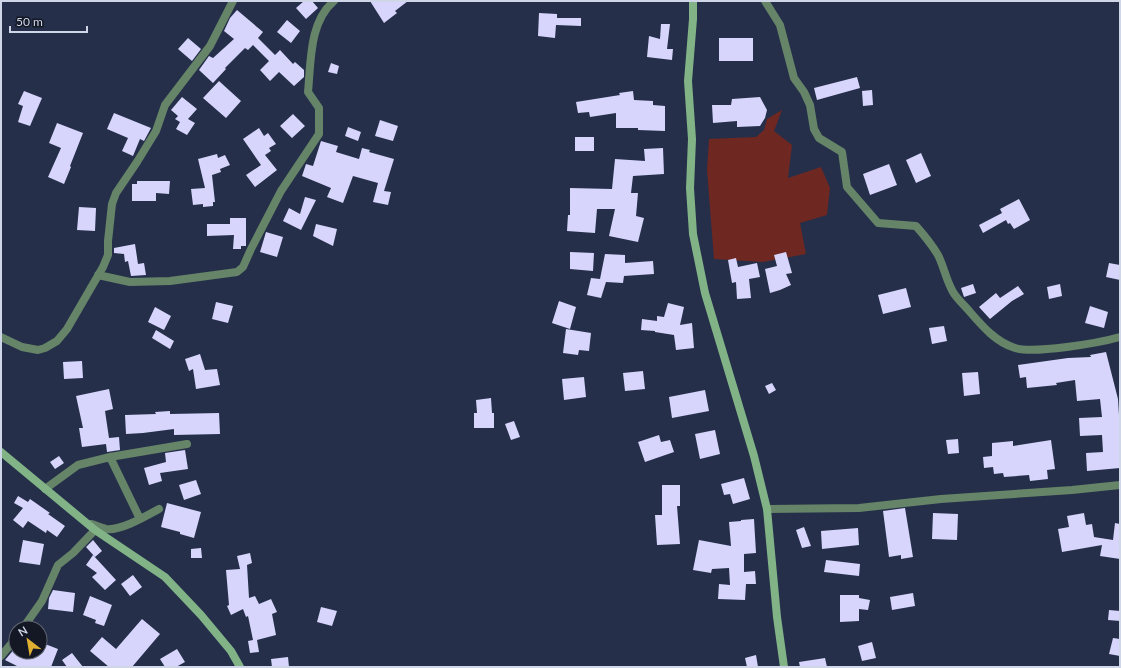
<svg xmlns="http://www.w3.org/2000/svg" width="1121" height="668" font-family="Lato,sans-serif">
<rect width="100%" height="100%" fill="#252f4a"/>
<!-- green -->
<path fill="#6f2721" d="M782,110L774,131L792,145L788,178L821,167L830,188L827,215L800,223L806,254L763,262L714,259L707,170L709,139L756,137L764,130L767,119Z"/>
<!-- building -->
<path fill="#d7d5fb" d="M304,1H312L318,8L306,19L296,8Z
M370,1H408L395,11L397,13L384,23Z
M237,10L263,32L258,38L275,55L280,50L293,64L295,62L304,70V77L294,86L279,72L270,81L260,70L269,61L253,45L248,50L245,48L225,68L226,69L213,83L199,70L209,56L213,58L234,39L224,31L230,18Z
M539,13L557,14V18H581V26L556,25L555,38L538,36Z
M287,20L300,31L291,43L277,32Z
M661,24H670L667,49H673L672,60L647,57L649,36L660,39Z
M188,38L201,49L192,61L178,49Z
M719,38H753V61H719Z
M331,63L339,66L337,74L328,72Z
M857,77L860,88L817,100L814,88Z
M219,81L241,101L226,118L203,98Z
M872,90L873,105L863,106L862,91Z
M24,91L42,98L30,126L18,122L23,106L18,104Z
M633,91L634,100L653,101V105L665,106V131L638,130V128H616V113L590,117L589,112L578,113L576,102L620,95L619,93Z
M182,97L197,109L188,119L195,123L187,135L176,129L180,122L175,119L178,116L171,110Z
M760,97L767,110L765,118L760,126L737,127V121L713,123L712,105H731L732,99Z
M114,113L151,128L144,141L140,139L133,156L122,151L128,138L107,129Z
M293,114L305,126L292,138L280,126Z
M380,120L398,126L393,141L375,136Z
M57,123L83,133L70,166L71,167L64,184L48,177L61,148L49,143Z
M348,127L361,132L358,141L345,136Z
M259,128L264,136L268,133L276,144L269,148L271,151L265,155L277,170L255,187L246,175L261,165L243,139Z
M575,137H594V151H575Z
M321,141L338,146L336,152L359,159L362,148L370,150L369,152L394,159L384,191L391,192L388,205L373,202L378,183L353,176L343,203L327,197L331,188L302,176L306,164L313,166Z
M663,148L664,174L633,176L631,193H638L636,216L644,218L638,242L609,236L615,209H597L595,233L567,231L568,215H570V188L612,189L615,159L645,161L644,149Z
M921,153L931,176L916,183L906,160Z
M217,154L218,158L225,155L230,165L220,169L221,172L212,175L215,202H213V206L203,207V204L193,205L191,189L205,188L198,159Z
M889,164L897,185L870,195L863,174Z
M137,181H170L169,194L156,193V201H132V184H137Z
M305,197L316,200L301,230L283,221L289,208L300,214Z
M1019,199L1030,220L1014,229L1010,223L1008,224L1006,220L983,233L979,225L1002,213L1000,209Z
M79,207L96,208L95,231L77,230Z
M230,218H246V246H241V249H233L234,235L207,236V224H230Z
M316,224L337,229L333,246L313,236Z
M266,232L283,237L277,257L260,252Z
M135,244L138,264L144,263L146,275L131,276L128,261L125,262L124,254L114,253V248Z
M570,252L594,253L593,271L570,269Z
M786,252L792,273L786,274L791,285L780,290L770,293L765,269L777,266L774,255Z
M605,254L625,255V263L653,261L654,274L624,276L623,283L606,282L601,298L587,295L591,278L600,279Z
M736,258L738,267L757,263L760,277L749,279L751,298L737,299L736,282L732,283L728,260Z
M1109,263L1120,265V280L1106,277Z
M973,284L976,293L964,297L961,288Z
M1060,284L1062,296L1049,299L1047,287Z
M1018,286L1024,294L1012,301L990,319L979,307L996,293L1000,298Z
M906,288L911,307L883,314L878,295Z
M559,301L576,307L570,329L552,323Z
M216,302L233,306L228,323L212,319Z
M668,303L684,307L680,325L692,323L694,348L676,350L674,335L655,332V331L641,330L642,319L657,321V316L664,317Z
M1090,306L1108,312L1104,328L1085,323Z
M155,307L171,316L164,330L148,322Z
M944,326L947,341L932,344L929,328Z
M566,329L591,333L589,351L579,350L578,355L563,353Z
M156,330L174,341L170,349L152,338Z
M1106,352L1118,399L1120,431V468L1087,471L1086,453L1103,452L1102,435L1080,436L1079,418L1102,417L1100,399L1077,401L1075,380L1056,383L1057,385L1027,388L1026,377L1020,378L1018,365L1068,358L1091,357L1090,355Z
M200,354L205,370L217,369L220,385L196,389L193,369L189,371L185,359Z
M82,361L83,378L64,379L63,362Z
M643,371L645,389L625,391L623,373Z
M978,372L980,394L964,396L962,373Z
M584,377L586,397L564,400L562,379Z
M772,383L776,390L769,394L765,386Z
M109,389L113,409L105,411L109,438L119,437L120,450L107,452L106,444L82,447L79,428H83L76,396Z
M705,390L709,411L672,418L669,397Z
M491,398L492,413H494V428H474V413H477L476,400Z
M170,411V414L219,413L220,434L174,435V429L143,433L126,434L125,415L156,414L155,412Z
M514,421L520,437L511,440L505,424Z
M715,430L720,454L700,459L695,434Z
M659,435L661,442L670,440L674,452L645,462L638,442Z
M958,439L959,453L948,454L946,440Z
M1051,440L1055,469L1047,470L1048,479L1030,481L1029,475L1004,477L1003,473L994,474L993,467L984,468L983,457L992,456V443L1013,441V446Z
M185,450L188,469L160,473L162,481L149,485L144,468L166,462L165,453Z
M59,456L64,463L55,469L50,462Z
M744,478L750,499L733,504L730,494L724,495L721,484Z
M196,480L201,494L184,500L179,485Z
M662,485H680V506H677L680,544L657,545L655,515H662Z
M18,496L28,502L30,499L50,513L48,514L65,526L57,537L47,530L46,533L28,521L23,528L13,520L23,508L14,503Z
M167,503L201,512L194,538L180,534V532L161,527Z
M905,508L913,557L901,559V555L889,557L883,511Z
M933,513L958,514L957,540L932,539Z
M1084,513L1086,525L1092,524L1094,537L1113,540L1115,523L1120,524V559L1100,556L1102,545L1062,552L1058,529L1069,527L1067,516Z
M754,519L756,553L744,554V572L755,571L756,584H746L745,600L718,599L719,584L730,585L729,568L712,569L711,573L693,570L699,540L731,546L729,522L741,521V520Z
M804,527L811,546L802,548L796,530Z
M858,528L859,545L822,549L821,531Z
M23,540L44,544L40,565L19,562Z
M93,540L102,551L95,557L86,547Z
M201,548L202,558H191V549Z
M250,553L252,563L247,565L249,598L255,596L259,604L271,599L277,612L272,614L276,635L257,640L259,652L250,653L248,641L253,640L248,616L246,617L243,609L231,615L227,606L229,605L226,570L240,569L237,556Z
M93,555L116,580L105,590L92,577L97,573L86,565Z
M826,560L860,564L859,576L824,572Z
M133,575L142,587L130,596L121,584Z
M53,590L75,593L73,612L48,609L49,598Z
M913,593L915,606L892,610L890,597Z
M840,595H859V598L870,600L868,610L859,609V621L840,622Z
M90,596L112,605L104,626L95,623L96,620L83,615Z
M321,607L337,611L332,626L317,622Z
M1109,610L1120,611V621L1108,620Z
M142,619L160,634L132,667H109L90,651L102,637L116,649Z
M1113,638L1120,639V656L1109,654Z
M40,642L58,649L51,667H19L5,660L16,647V652H40Z
M872,642L876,658L862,661L858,646Z
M177,649L185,662L176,667H165L160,659Z
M72,653L83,667H67L62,660Z
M756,655L758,667H747L745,658Z
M288,657L289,667H272L271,659Z
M825,658L827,667H800L799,662Z"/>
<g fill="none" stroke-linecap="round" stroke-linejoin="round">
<!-- street -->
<path stroke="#658468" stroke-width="8" d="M765,1L780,25L794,78L804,92L810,105L814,129L819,138L842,152L847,187L878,223L916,226C924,235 932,245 938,255C944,267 946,280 953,292C957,299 965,306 970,312C983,327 996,342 1015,348C1034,354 1099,343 1120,337
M98,275L130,282L170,281L237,272L243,267L251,249L281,191L319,134V108L308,92C311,62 309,22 334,1
M1,337L22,347L38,350L45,348L57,341L67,329L103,267L108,255V241L112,204L116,193L137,162L156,131L165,105L210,46L233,1
M110,457L140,519
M45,489L78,465L110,457L187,444
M767,509L859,508L941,499L1072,490L1120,485
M91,524C95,525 101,528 106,529C121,531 146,516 159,509
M23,628L42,601L58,565L73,553L95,530
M1,656L16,638"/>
<!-- secondary -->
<path stroke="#81b387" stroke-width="8" d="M693,1V19L688,81L692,139L690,188L693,234L705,293L754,456L767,509L777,617L784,667
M1,452L95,530L165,577L201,615L231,651L240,667"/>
</g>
<!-- border -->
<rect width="1121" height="668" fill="none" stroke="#cfd6e8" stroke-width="4"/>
<!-- north arrow -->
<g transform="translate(28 640) rotate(329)"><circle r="19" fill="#131824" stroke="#5e6472"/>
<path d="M0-3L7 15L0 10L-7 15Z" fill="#deb133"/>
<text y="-6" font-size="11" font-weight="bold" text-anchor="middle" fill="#cfd6e8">N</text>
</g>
<!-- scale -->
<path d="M10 26v6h77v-6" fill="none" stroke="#cfd6e8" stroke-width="2"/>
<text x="16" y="26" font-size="12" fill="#cfd6e8" stroke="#131824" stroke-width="3" paint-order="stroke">50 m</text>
</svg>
